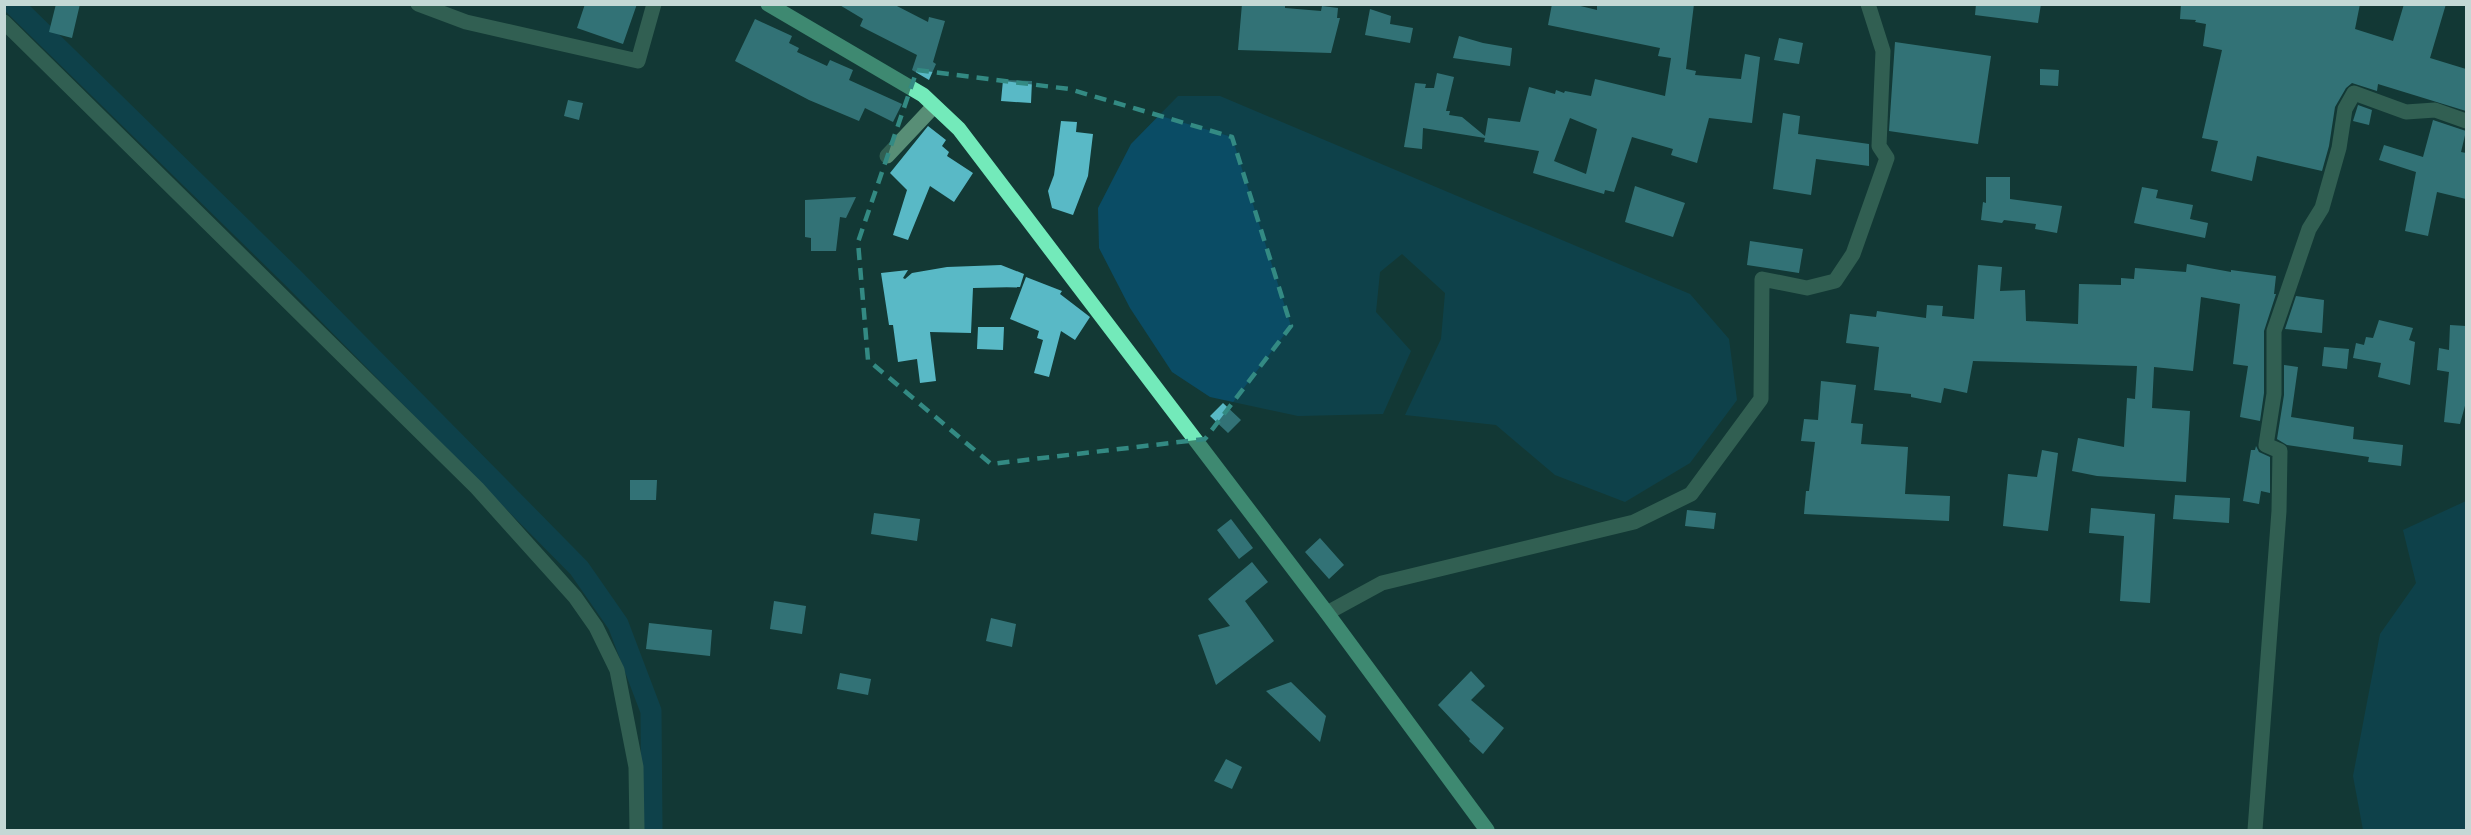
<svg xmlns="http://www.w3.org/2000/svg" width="2471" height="835" font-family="'PT Sans',sans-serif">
<rect width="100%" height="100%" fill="#133935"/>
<!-- water -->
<path fill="#0a4c65" d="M1178,96H1220L1690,294L1729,339L1737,400L1690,463L1625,502L1555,475L1496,425L1405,415L1441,339L1445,293L1402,254L1380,272L1376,312L1411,351L1383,414L1298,416L1210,397L1172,372L1130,308L1099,248L1098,208L1131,144Z
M2466,501V830H2363L2353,776L2380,634L2416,583L2403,530Z"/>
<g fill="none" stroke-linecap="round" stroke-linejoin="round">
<!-- canal -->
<path stroke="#0a4c65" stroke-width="21" d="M13,4L293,278L579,568L618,624L651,711L652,830"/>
</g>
<!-- building -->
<path fill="#59b9c6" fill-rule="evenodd" d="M56,4H80L72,38L49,32Z
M585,4H637L623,44L577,28Z
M838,4H893L928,22L929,17L945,21L933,62L936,64L929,80L912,70L917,55L860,26L863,19Z
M1242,4H1285V8L1321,11L1322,6L1338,8L1337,18H1340L1331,53L1238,50Z
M1552,4H1572L1597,10V4H1694L1686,69L1696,71L1695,75L1741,79L1745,54L1760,57L1752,123L1709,118L1697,163L1671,155L1673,149L1632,137L1614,192L1605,190L1604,194L1533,173L1539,151L1484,142L1485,138L1423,128L1422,149L1404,147L1415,83L1426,84L1425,88H1434L1437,73L1454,77L1446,111H1450L1449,115L1462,117L1485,136L1488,118L1520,122L1529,87L1555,94L1556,90L1564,93L1565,91L1591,96L1595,79L1665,96L1671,58L1658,56L1660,48L1548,25ZM1570,118L1597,129L1586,174L1554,161Z
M1976,4H2041L2038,23L1975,15Z
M2181,4H2360L2355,29L2393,41L2404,4H2446L2430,58L2466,69V111L2378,84L2377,91L2352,83L2346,88L2335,107L2329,146L2322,171L2257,156L2252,181L2211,171L2218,141L2202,138L2222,50L2203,46L2206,24L2195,22L2196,20L2180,19Z
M1370,9L1391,16L1390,24L1413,28L1410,43L1365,35Z
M755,19L792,36L789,43L799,48L797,52L827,66L830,60L853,70L849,80L902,104L893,122L865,108L859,121L809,100L735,61Z
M1459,36L1483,43L1512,48L1510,66L1453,58Z
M1779,38L1803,43L1799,64L1774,60Z
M1895,42L1991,56L1978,144L1889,131Z
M2040,69L2059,70L2058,86L2040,85Z
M1003,80L1032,81L1031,103L1001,101Z
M568,100L583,103L579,120L564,116Z
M2358,105L2372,110L2369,125L2353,121Z
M1783,113L1800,116L1798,134L1869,144V166L1816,159L1811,195L1773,189Z
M2433,120L2466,131L2461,152L2466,153V199L2437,192L2428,236L2405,231L2416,172L2379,160L2384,145L2423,157Z
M1061,121L1077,122L1076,132L1093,134L1088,176L1073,215L1052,208L1048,191L1054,175Z
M928,126L946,140L942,146L949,152L947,156L973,173L954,202L930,186L908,240L893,235L907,190L890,173Z
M1986,177H2010V199L2062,206L2057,233L2035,229L2036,224L2004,220L2002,223L1981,220L1983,202L1986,203Z
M1635,186L1685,203L1673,237L1625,222Z
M2142,187L2158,190L2156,198L2193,205L2190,219L2208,223L2205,238L2134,223Z
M856,197L846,218L840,217L836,251H811V238L805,237V200Z
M1750,241L1803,249L1799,273L1747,265Z
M2187,264L2231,272V270L2276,276L2274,294H2276L2264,331V393L2260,421L2240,417L2248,366L2233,364L2240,304L2201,297L2193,371L2154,367L2152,408L2190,411L2186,482L2097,476L2072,471L2078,438L2124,447L2127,398L2135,399L2137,366L1973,361L1967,393L1944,388L1941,403L1911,397V394L1874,390L1879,347L1846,343L1850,314L1876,317L1877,311L1926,318L1927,305L1943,306L1942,316L1974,319L1978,265L2002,267L2000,291L2025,290L2026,321L2078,324L2079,284L2121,285V278L2134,279L2135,268L2186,272Z
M1001,265L1024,274L1020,287L973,288L971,333L930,332L936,381L920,383L917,359L898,362L893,325H889L881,273L908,270L903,278L905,279L912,273L947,267Z
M1026,277L1062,291L1060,294L1090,317L1075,340L1061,331L1049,377L1034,373L1043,340L1037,338L1039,331L1010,319Z
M2296,296L2324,300L2322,333L2285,329Z
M2379,320L2413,328L2409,340L2415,342L2410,385L2378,377L2381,363L2353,358L2356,343L2364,345L2366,337L2373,338Z
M2450,325L2466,326V402L2460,424L2444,422L2449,372L2437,370L2439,348L2449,350Z
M978,327H1004L1003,350L977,349Z
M2324,347L2349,349L2347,369L2322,366Z
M2284,365L2298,367L2291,417L2354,427L2353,439L2403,445L2401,466L2368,462L2369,457L2287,445L2277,439L2284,395Z
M1821,381L1856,385L1851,423L1863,424L1861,444L1908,447L1905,494L1950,496L1949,521L1804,514L1806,491H1809L1815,442L1801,441L1804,419L1818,420Z
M1223,403L1241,420L1228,433L1210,416Z
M2256,446L2259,452L2270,457V493L2261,491L2259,504L2243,501L2251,450H2255Z
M2042,450L2058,453L2048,531L2003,526L2008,474L2037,477Z
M630,480H657L656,500H630Z
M2175,495L2230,498L2229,523L2173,519Z
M2091,508L2155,514L2150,603L2120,601L2124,536L2089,533Z
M1687,510L1716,513L1714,529L1685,526Z
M874,513L920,519L917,541L871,534Z
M1231,519L1253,548L1239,559L1217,530Z
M1320,538L1344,565L1329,579L1305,552Z
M1252,562L1268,582L1245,601L1274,641L1216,685L1198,635L1230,626L1208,599Z
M774,601L806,606L802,634L770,629Z
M991,618L1016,624L1012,647L986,641Z
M649,623L712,630L710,656L646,649Z
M1471,671L1485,686L1471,700L1504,728L1483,754L1469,741L1470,739L1438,705Z
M840,673L871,679L868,695L837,689Z
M1291,682L1326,716L1320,742L1266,691Z
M1226,759L1242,767L1232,789L1214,781Z"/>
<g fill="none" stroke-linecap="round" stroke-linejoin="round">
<!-- minor -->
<path stroke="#588e76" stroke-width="15" d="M418,4L466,22L638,61L654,4
M4,22L477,488L575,597L596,627L617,670L636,767L637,830
M887,156L934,106
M1327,613L1382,583L1634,522L1691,494L1761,399L1762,279L1807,288L1835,281L1853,254L1887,158L1879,146L1883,51L1868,4
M2255,830L2279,511L2280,451L2266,445L2274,394V331L2309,229L2322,208L2339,148L2345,109L2354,93L2406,112L2435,110L2466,121"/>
<!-- major -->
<path stroke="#73eaba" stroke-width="15" d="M768,4L923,95L959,129L1327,613L1487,830"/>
</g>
<!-- marked area -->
<path d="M0 0H2471V835H0ZM917,70L1069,89L1232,137L1291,326L1205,439L991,464L868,360L858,242Z" fill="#133935" fill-opacity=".55" fill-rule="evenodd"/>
<path fill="none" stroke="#338a83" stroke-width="4.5" stroke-dasharray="12 8" stroke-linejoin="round" d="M917,70L1069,89L1232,137L1291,326L1205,439L991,464L868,360L858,242Z"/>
<!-- border -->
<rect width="2471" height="835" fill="none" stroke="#c4d8d5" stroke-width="12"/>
</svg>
